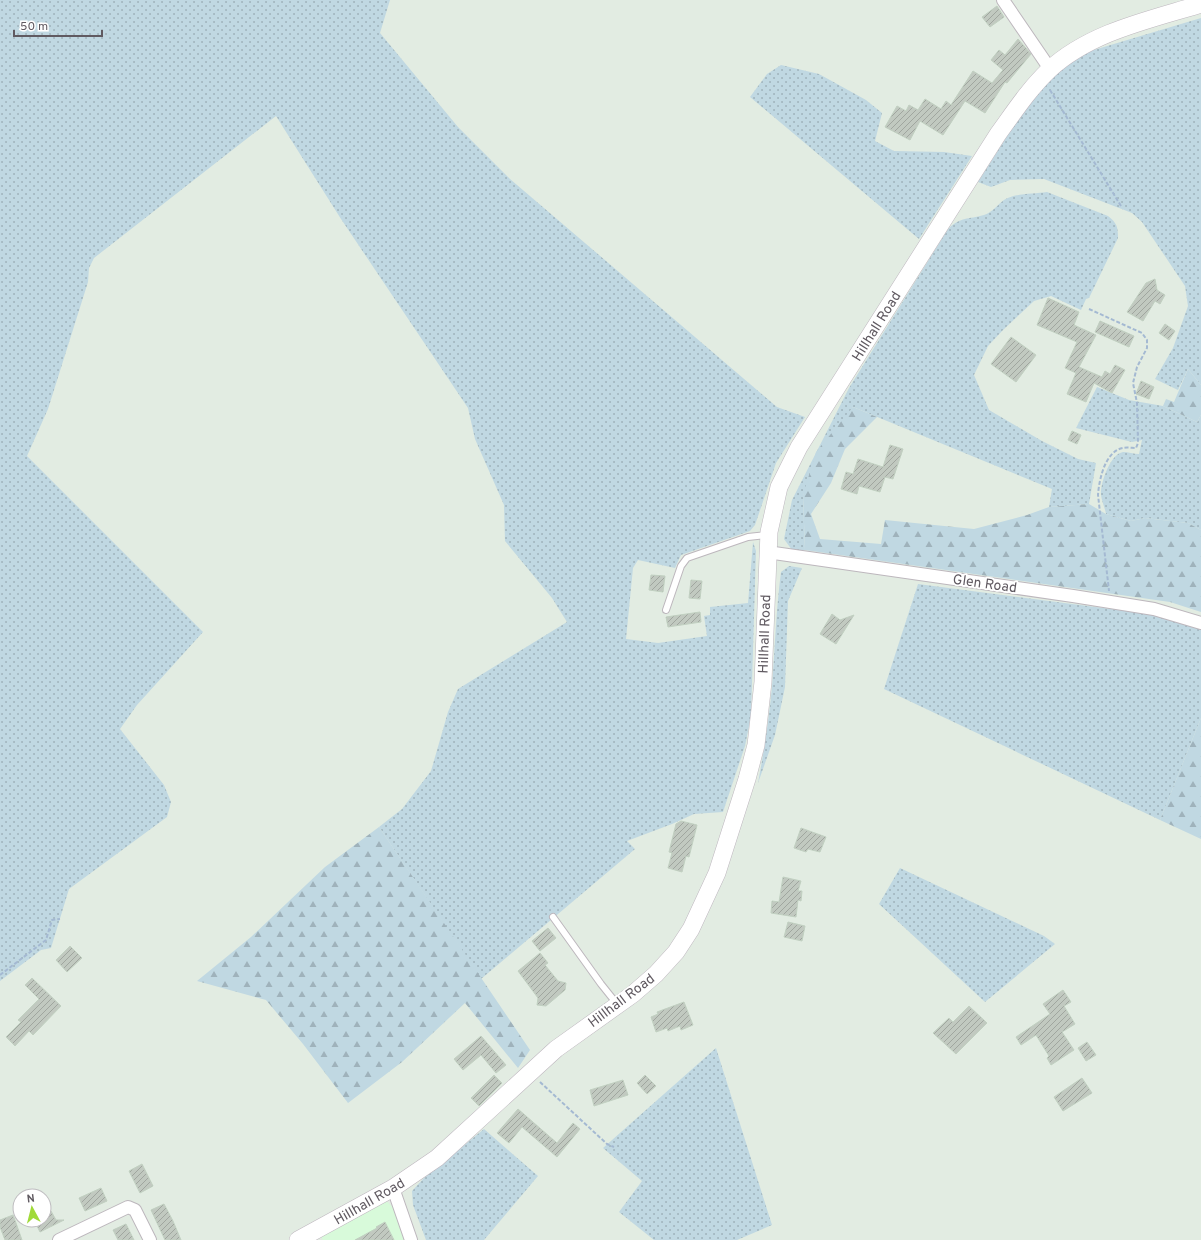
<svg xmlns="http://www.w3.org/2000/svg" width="1201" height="1240" font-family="Overpass,sans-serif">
<defs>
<pattern id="grass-dots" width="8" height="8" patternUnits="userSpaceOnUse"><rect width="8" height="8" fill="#c0d8e2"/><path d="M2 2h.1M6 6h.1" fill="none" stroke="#9fb2bb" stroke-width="1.8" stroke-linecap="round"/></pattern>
<pattern id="forest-firs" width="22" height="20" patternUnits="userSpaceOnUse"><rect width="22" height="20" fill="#c0d8e2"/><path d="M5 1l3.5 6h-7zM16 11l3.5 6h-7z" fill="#9fb2bb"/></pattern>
<pattern id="building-hatch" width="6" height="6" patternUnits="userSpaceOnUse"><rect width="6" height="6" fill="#c1c9c0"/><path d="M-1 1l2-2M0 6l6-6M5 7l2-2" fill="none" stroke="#a0a69f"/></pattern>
</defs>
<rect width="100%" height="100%" fill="#e2ece2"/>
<!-- commercial -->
<path fill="#d8fada" d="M384,1199L394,1208L405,1240H323L320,1235Z"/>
<!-- grass -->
<path fill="url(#grass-dots)" d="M0,0H390L380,33L458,127L510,179L777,407L805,417L776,463L755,525L750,531L681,555L675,568L638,560L633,568L626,639L658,643L707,636L704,616L710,615V607L748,603L753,542L756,551L751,716L745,746L723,812L694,814L672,824L627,841L635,849L481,979L379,827L402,809L431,771L448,712L458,689L567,622L552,598L505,541L504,505L475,439L468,408L341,219L276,116L94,258L89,268L88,282L48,409L27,456L203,632L137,705L120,729L164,785L171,802L167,817L69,889L51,948L41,950L0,981Z
M1201,18V385L1188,369L1178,390L1155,379L1173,348L1188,306L1185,286L1142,222L1132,213L1044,179L1010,180L991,187L978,182L1023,111L1053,76L1087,52Z
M781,65L819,74L866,100L882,113L875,141L894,151L944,152L972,156L919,239L750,97L767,74Z
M1047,192L1108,216C1117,223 1118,227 1118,238L1089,298L1086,299L1081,310L1051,296L1034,301L1003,330L988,346L974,375L989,410L1042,441L1078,459L1096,463L1089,504L1049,507L1052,489L853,407L803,495L805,550H792L784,539L792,500L849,388L948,229C962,216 967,220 984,215C993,212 997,205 1004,200C1015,193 1034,194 1047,192Z
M1097,387L1129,400L1163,406L1197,422L1201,415V530L1188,523L1145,518L1131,521L1106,514C1105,508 1102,502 1101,495C1100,484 1110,454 1123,452C1128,452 1134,454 1139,454L1142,440L1132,442L1076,428Z
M789,566L802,568L788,601L785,687L775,735L758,783C764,751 769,719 772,687C775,648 776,610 781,572Z
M918,584L1142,613L1183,621L1201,628V718L1160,820L884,689Z
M900,868L1044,936L1055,944L985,1002L879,904Z
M716,1048L772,1225L737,1240H654L619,1212L642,1181L603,1148Z
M484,1129L538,1176L484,1240H426L413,1205L412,1191L424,1178Z"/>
<!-- forest -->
<path fill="url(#forest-firs)" d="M1188,369L1201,385V415L1197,422L1163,406L1166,399L1174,402Z
M853,407L877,417L845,449L831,483L811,514L820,539L881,544L885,520L974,529L1027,515L1049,507L1089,504L1106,514L1131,521L1145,518L1188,523L1201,530V612L1170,602L805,550L803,495L816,452Z
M1201,718V839L1160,820Z
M379,827L530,1050L518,1068L465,1003L402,1062L348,1103L303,1044L266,1000L197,981L251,937L325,867Z"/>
<!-- building -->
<path fill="url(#building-hatch)" stroke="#c1d0c1" d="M997,6L1004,17L990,27L982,17Z
M1018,39L1031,54L1007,83L1005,82L985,113L965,101L943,135L920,121L910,140L885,127L897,106L906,111L909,105L918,110L925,99L941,109L946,101L951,105L973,71L992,83L1003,70L991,60L999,50L1005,55Z
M1155,279L1157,290L1165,295L1160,304L1155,301L1143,321L1127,312L1146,283Z
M1048,298L1079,312L1074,325L1096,335L1079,367L1102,377L1105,371L1110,374L1115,365L1125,370L1112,393L1094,383L1086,402L1067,394L1076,373L1065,368L1077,342L1037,325Z
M1100,321L1134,336L1129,347L1095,332Z
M1165,324L1175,331L1169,340L1159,333Z
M1011,337L1036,355L1016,382L991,364Z
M1141,381L1154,387L1149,399L1136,394Z
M1072,431L1081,435L1077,444L1068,440Z
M890,445L903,449L893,479L885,477L880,492L859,486L857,494L841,489L846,472L853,474L858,459L883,467Z
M651,575L665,576L663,592L649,590Z
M691,580L702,581L700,599L689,598Z
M700,612L701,622L668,627L666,617Z
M832,614L840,620L854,615L836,644L820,634Z
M681,821L697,825L689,857L686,856L682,872L668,868L672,853L669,852L676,824Z
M801,828L826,837L820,852L808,849L806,852L794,848Z
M783,877L801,881L798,891H802L801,901L798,900L796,917L771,913L772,901L779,902Z
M788,922L805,926L802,941L784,937Z
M548,928L556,938L540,951L532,941Z
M70,946L82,958L67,972L56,960Z
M540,953L548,963L545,965L558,981L566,983L565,990L546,1006L537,1005L538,998L518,971Z
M32,978L61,1006L33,1035L29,1031L15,1046L6,1037L21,1022L18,1020L39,999L25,985Z
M1063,990L1071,1002L1064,1006L1075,1024L1062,1032L1074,1050L1051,1065L1047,1058L1049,1056L1036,1035L1021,1045L1016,1037L1050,1014L1043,1004Z
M684,1002L693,1025L681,1030L680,1026L668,1031L667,1028L656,1032L651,1017L658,1014L657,1012Z
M969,1006L987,1023L956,1054L933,1033L949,1018L953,1022Z
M481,1036L506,1065L496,1073L481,1055L463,1070L454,1059Z
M1087,1042L1096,1055L1086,1061L1078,1048Z
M494,1075L502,1083L479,1106L471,1098Z
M645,1075L656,1086L647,1094L637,1083Z
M1082,1078L1092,1093L1063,1111L1054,1097Z
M623,1080L628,1095L594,1106L590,1090Z
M518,1109L557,1143L573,1123L580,1129L557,1157L522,1127L509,1143L497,1133Z
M142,1164L153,1186L140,1193L129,1171Z
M101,1188L107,1201L85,1211L79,1198Z
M164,1204L173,1221L181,1240H165L151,1210Z
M51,1211L56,1220H64L40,1232L34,1220H44V1214Z
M13,1215L16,1223L22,1240H5L0,1227V1220Z
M385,1222L394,1240H355L377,1228L376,1227Z
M126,1224L134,1240H118L113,1230Z"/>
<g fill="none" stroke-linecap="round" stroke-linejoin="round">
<defs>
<path id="lane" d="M666,610L681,566L687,558L748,537L767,535
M553,917L601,984L617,1004"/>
<path id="street" d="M1003,0L1050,69
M767,552L1073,596L1154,609L1201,623
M393,1188L411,1240
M59,1240L128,1207L135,1210L150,1240"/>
<path id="secondary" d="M298,1240L393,1188L437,1158L556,1049L633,994L656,974L676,952L691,929L717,873L747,779L756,745L763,682L769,532L779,487L799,447L998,134C1014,112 1029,89 1049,70C1090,32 1149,20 1201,4"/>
</defs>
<!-- lane casing -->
<use href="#lane" stroke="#bdb7bd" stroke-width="8"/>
<!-- street casing -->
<use href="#street" stroke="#bdb7bd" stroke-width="14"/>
<!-- secondary casing -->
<use href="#secondary" stroke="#beb7bf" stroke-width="18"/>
<!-- path -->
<path stroke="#a4b9d2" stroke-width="2" stroke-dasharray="4 2" stroke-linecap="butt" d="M1050,90L1121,206
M1089,309L1142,333L1147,340V348L1137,367L1133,383L1137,403L1138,443L1136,448C1132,448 1127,447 1123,448C1105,451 1099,480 1098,495L1109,591
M0,975L46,940L52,920L60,919
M540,1082L607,1144L614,1147"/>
<!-- lane -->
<use href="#lane" stroke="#fff" stroke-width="6"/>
<!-- street -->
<use href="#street" stroke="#fff" stroke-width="12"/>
<!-- secondary -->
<use href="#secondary" stroke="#fff" stroke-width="17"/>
</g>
<g text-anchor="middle" stroke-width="3.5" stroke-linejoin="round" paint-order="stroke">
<!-- street labels -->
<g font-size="14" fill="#605a61" stroke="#fff">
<text transform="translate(876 326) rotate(-58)" y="5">Hillhall Road</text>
<text transform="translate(985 583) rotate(8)" y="5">Glen Road</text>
<text transform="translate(764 634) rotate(-88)" y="5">Hillhall Road</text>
<text transform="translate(621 1000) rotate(-37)" y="5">Hillhall Road</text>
<text transform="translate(369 1201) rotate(-30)" y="5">Hillhall Road</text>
</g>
</g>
<!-- north arrow -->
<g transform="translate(32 1208) rotate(353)"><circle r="19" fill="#ffffff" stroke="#bfbdc0"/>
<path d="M0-3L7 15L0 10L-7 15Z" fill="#a0da39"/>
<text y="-6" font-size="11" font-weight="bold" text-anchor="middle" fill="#605a61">N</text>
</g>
<!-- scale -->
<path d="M14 30v6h88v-6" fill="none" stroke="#605a61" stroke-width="2"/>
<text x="20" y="30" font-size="12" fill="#605a61" stroke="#ffffff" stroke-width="3" paint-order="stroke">50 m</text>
</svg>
